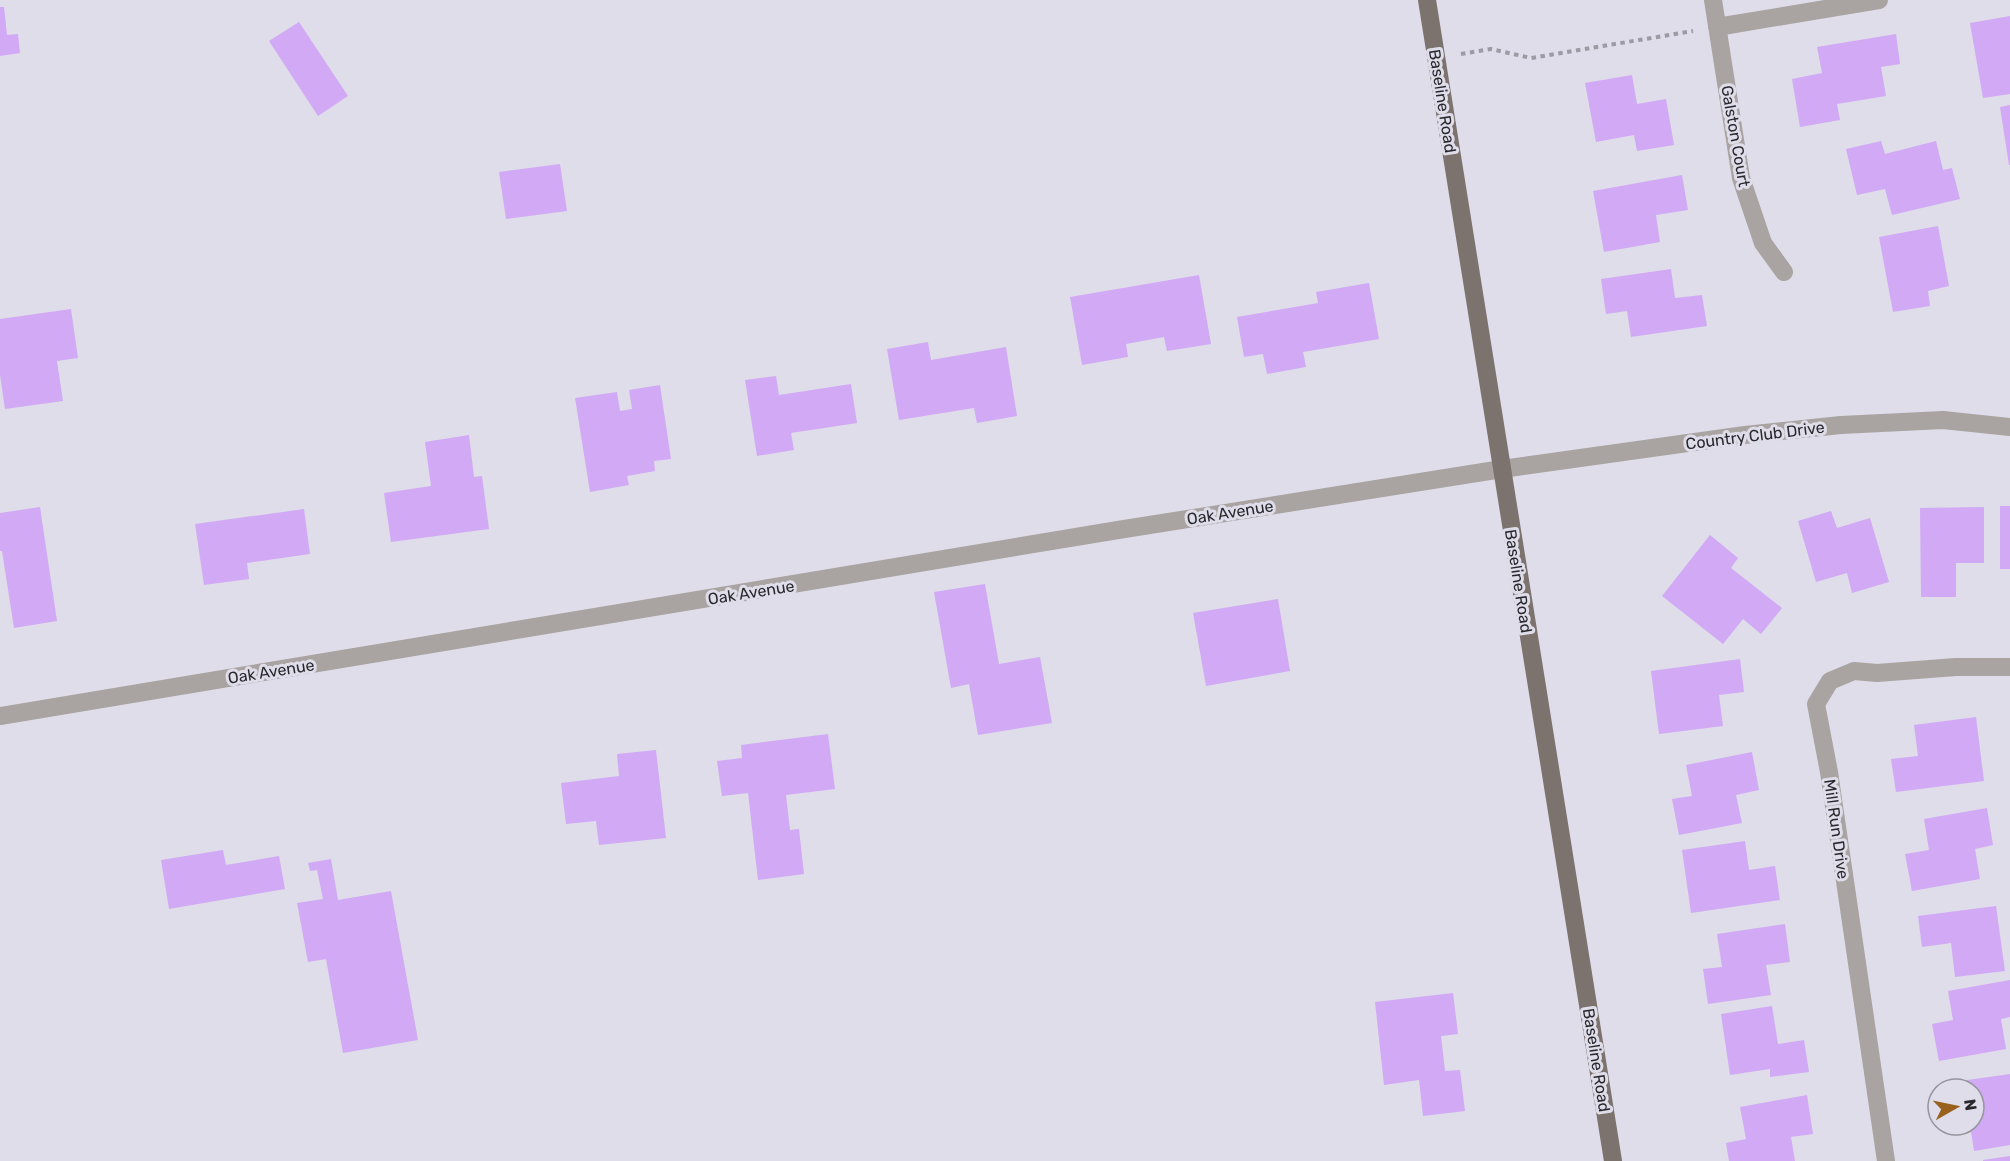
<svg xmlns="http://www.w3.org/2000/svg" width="2010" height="1161" font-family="Rubik,sans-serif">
<rect width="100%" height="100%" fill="#dedde9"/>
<!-- building -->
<path fill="#d1a9f5" d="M0,7H4L7,35L18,34L20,53L0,56Z
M2010,16V94L1983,98L1970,23Z
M299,22L348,96L318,116L269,41Z
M1896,34L1900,64L1881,67L1886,96L1837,104L1840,120L1800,127L1792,79L1822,73L1817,47Z
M1632,75L1637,104L1666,99L1674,145L1637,151L1634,135L1596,142L1585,83Z
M2010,105V165H2009L2000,107Z
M1881,141L1885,154L1936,141L1943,170L1952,168L1960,199L1892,215L1885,189L1857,195L1846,149Z
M560,164L567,211L506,219L499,172Z
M1682,175L1688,210L1656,215L1660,242L1604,252L1593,191Z
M1938,226L1949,286L1928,291L1930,306L1893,312L1879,237Z
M1671,269L1675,298L1702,295L1707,326L1631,337L1627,311L1606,314L1601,279Z
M1199,275L1211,344L1167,351L1164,337L1126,344L1128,357L1082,365L1070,297Z
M1369,283L1379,339L1303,352L1306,367L1267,374L1263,354L1244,357L1237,317L1318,303L1316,292Z
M71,309L78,358L57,361L63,401L5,409L0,375V319Z
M928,342L931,360L1006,347L1017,416L977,423L974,408L899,420L887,349Z
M776,376L779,395L851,384L857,423L791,433L794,450L757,456L745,380Z
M660,385L671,459L654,461L655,471L627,476L629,485L590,492L575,398L617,392L620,411L632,409L629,390Z
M469,435L474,477L482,476L489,529L391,542L384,493L431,486L425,442Z
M2000,506H2010V569H2000Z
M40,507L57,621L14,628L2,551H0V513Z
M1984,507V563H1956V597H1921L1920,508Z
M304,509L310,554L247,563L249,579L204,585L195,524Z
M1831,511L1837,528L1870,518L1889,582L1852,593L1847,573L1816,582L1798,521Z
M1710,535L1738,558L1731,568L1782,608L1761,634L1743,619L1723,644L1662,596Z
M985,584L999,664L1040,657L1052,723L978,735L969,684L951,688L934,592Z
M1278,599L1290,671L1206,686L1193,613Z
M1740,659L1744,692L1719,695L1723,726L1659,734L1651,671Z
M1976,717L1984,781L1896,792L1891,759L1918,756L1914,725Z
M828,734L835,789L786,795L790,830L799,829L804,874L758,880L748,793L722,796L717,761L742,758L741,745Z
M656,750L666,838L599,845L596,821L566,824L561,783L619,776L617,754Z
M1752,752L1759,790L1736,795L1742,823L1679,835L1672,799L1692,796L1686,765Z
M1987,808L1993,845L1975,849L1980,879L1912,891L1905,854L1929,850L1924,819Z
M1745,841L1749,870L1775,866L1780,900L1691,913L1682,850Z
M223,850L226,865L279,856L285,889L169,909L161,860Z
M331,859L338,900L391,891L418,1040L343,1053L326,959L308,962L297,903L323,899L317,870L310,871L308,863Z
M1996,906L2005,971L1955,977L1951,943L1922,947L1918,916Z
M1785,924L1790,962L1766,965L1771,995L1708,1004L1703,969L1722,967L1717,934Z
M2010,980V1017L2001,1019L2006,1049L1939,1061L1932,1024L1953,1020L1948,991Z
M1453,993L1458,1034L1441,1036L1445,1071L1460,1070L1465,1111L1423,1116L1419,1080L1384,1085L1375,1002Z
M1772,1006L1778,1044L1804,1040L1809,1072L1770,1077V1069L1730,1075L1721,1014Z
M2010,1074V1145L1974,1151L1970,1125H1974V1089H1939V1084Z
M1807,1095L1813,1134L1791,1137L1795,1161H1729L1726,1143L1746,1139L1740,1107Z
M2010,1156V1161H1983V1160Z"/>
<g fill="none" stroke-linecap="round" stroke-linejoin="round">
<!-- path -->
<path stroke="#9c9ba4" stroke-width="4" stroke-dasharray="4.5 4.5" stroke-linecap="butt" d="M1461,54L1491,49L1531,58L1693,31"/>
<!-- minor -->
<path stroke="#a9a3a1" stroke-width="18" d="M1713,0L1741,178L1763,243L1784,272
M1717,27L1879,0
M0,716L1118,530L1502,469
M1886,1161L1829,772L1816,704L1830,681L1854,671L1877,673L1956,667H2010"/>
<!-- tertiary -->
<path stroke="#a9a3a1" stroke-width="18" d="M1502,469L1745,435L1841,425L1943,420L2010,427"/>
<!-- primary -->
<path stroke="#7c726e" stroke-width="18" d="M1427,0L1613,1161"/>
</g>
<g text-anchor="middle" stroke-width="6" stroke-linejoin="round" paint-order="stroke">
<!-- street labels -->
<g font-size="16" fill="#29282d" stroke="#dedde9">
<text transform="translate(1443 101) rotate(81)" y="6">Baseline Road</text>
<text transform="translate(1736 136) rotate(80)" y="6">Galston Court</text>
<text transform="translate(1755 435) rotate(-7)" y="6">Country Club Drive</text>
<text transform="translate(1230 512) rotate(-9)" y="6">Oak Avenue</text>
<text transform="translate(1519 581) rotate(81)" y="6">Baseline Road</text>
<text transform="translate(751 592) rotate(-9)" y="6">Oak Avenue</text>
<text transform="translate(271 671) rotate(-9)" y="6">Oak Avenue</text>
<text transform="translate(1837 829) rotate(82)" y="6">Mill Run Drive</text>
<text transform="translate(1597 1060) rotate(81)" y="6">Baseline Road</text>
</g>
</g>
<!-- north arrow -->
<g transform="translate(1956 1107) rotate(81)"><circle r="28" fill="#dedde9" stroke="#96959e" stroke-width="1.5"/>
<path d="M0-4.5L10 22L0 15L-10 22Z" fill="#9a611e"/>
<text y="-9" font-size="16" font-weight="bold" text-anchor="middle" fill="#29282d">N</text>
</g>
</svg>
